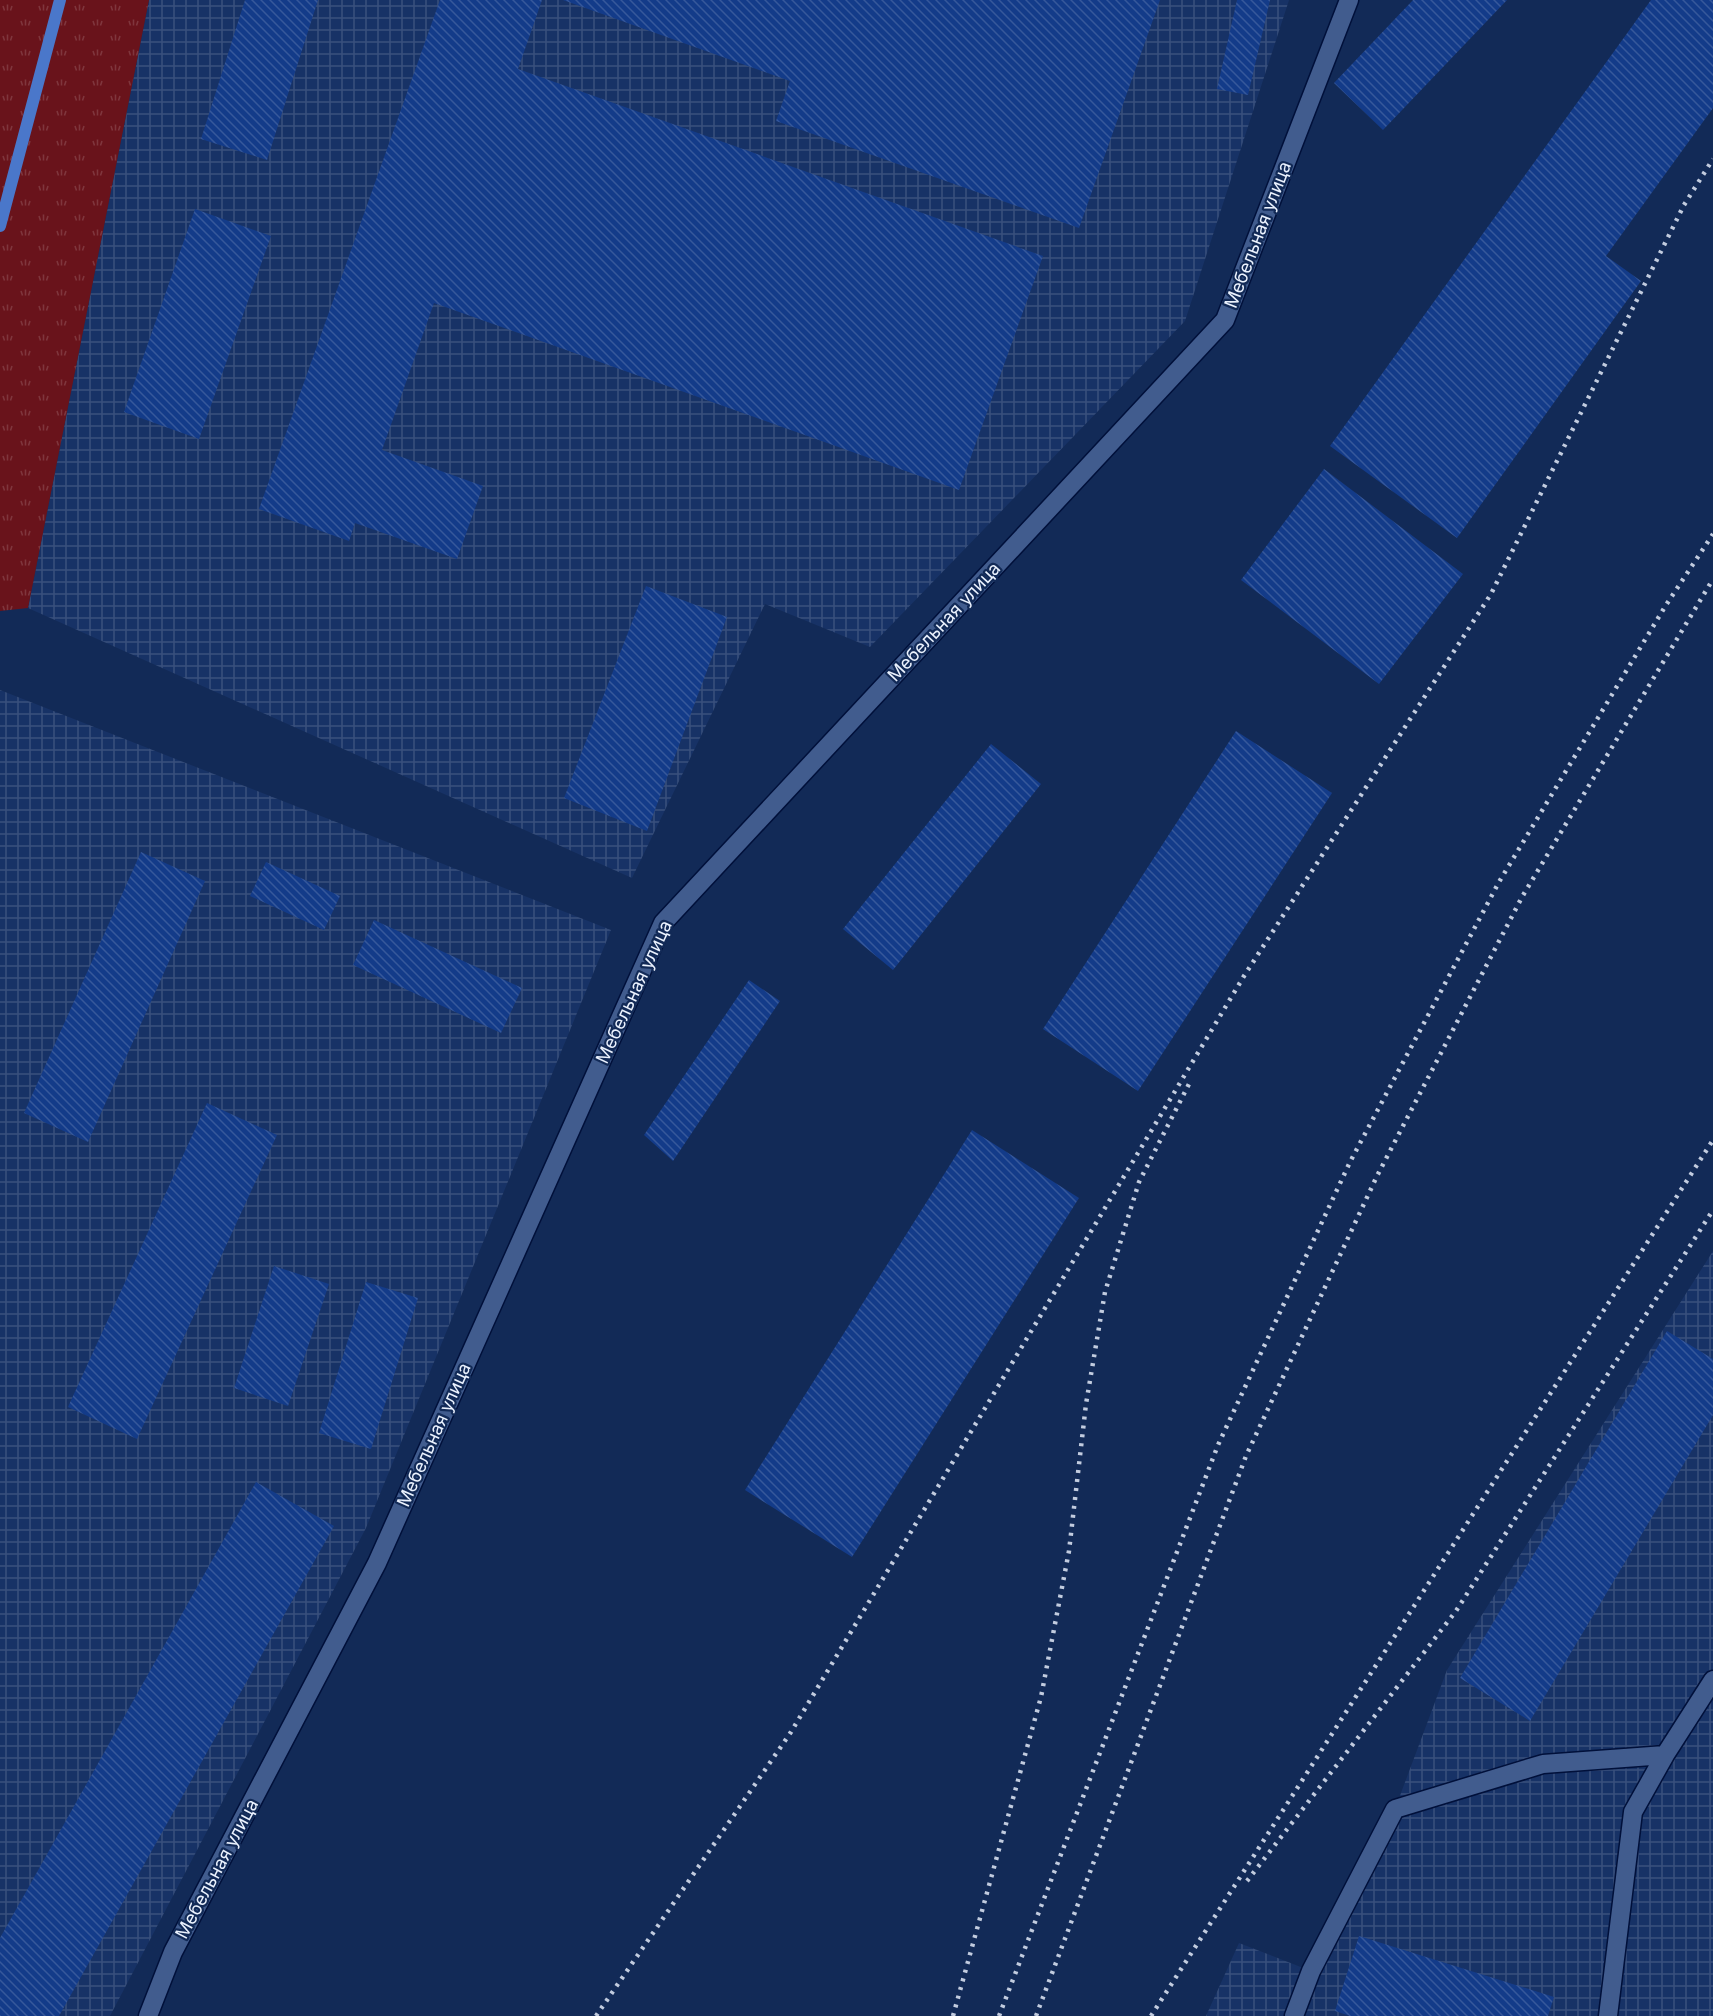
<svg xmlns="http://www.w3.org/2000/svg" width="1713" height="2016" font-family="Inter,sans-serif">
<defs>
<pattern id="industrial-grid" width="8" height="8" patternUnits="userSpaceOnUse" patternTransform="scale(1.5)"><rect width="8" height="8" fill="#173266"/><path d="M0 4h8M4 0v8" fill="none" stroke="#39507d"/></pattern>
<pattern id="grass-tufts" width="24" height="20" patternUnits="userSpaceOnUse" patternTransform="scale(1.5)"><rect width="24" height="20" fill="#69131b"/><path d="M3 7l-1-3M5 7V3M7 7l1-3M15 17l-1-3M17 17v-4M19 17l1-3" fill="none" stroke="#7f363d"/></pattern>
<pattern id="building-back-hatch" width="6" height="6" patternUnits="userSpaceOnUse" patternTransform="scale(1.5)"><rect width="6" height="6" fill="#133b89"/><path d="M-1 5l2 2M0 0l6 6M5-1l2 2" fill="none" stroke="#36589b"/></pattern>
</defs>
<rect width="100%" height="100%" fill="#122a57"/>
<!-- industrial -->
<path fill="url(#industrial-grid)" d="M149,0H1289L1185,321L870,647L765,604L632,878L28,608Z
M0,690L611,930L366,1528L110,2016H0Z
M1713,1251V2016H1206L1239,1943L1311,1971L1395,1809L1447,1670Z"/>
<!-- grass -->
<path fill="url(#grass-tufts)" d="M0,0H149L28,608L0,611Z"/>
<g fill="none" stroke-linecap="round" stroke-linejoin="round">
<!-- stream -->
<path stroke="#4a77ca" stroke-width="12" d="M0,226L60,0"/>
</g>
<!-- building -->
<path fill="url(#building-back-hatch)" d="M245,0H318L267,160L201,139Z
M440,0H542L518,69L1043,256L959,490L434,303L382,450L483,486L457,559L355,523L349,541L259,509Z
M563,0H1160L1079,228L776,121L790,81Z
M1237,0H1270L1248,95L1217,89Z
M1413,0H1507L1383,130L1334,83Z
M1651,0H1713V108L1606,256L1641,281L1457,538L1330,446Z
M195,209L271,236L199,439L124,412Z
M1324,469L1463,574L1379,684L1241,580Z
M646,586L727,617L647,831L564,798Z
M1236,731L1332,793L1138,1091L1043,1029Z
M991,744L1041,784L893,970L843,929Z
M141,852L205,881L88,1142L24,1113Z
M266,862L340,896L324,930L250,896Z
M374,920L522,988L501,1033L353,965Z
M749,980L780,1001L673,1161L644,1135Z
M207,1103L277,1135L137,1439L68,1407Z
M972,1130L1079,1198L852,1557L745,1490Z
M274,1266L329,1284L288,1406L234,1388Z
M366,1282L418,1298L371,1449L319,1433Z
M1667,1331L1713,1359V1415L1530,1721L1460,1678Z
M256,1482L334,1526L59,2016H0V1938Z
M1359,1936L1554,1997L1548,2016H1350L1335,2011Z"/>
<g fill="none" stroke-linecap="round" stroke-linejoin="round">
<defs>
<path id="lane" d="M1294,2016L1311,1971L1395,1809L1543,1764L1665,1755L1713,1680
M1608,2016L1633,1812L1665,1755"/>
<path id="street" d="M148,2016L173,1952L377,1563L663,923L1225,320L1349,0"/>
</defs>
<!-- lane casing -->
<use href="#lane" stroke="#00103a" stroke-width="21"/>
<!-- street casing -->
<use href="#street" stroke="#00103a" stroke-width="21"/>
<!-- lane -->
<use href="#lane" stroke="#415c8e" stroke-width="18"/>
<!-- street -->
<use href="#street" stroke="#415c8e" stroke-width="18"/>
<!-- rail -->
<path stroke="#c2ccdf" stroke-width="4.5" stroke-dasharray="3 6" stroke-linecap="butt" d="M1247,1881L1456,1611L1713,1210
M596,2016L791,1732L1244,976L1491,594L1684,205L1713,159
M953,2016L1041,1697L1069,1551L1086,1404L1105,1292L1139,1182L1190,1082
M999,2016L1218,1445L1350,1162L1499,882L1666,605L1713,534
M1036,2016L1246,1456L1377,1176L1522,897L1713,579
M1151,2016L1713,1140"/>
</g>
<g text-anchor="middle" stroke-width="4.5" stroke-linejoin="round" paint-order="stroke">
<!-- street labels -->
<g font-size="18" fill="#ebf2fe" stroke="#122a57">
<text transform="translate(1258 235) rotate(-69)" y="6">Мебельная улица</text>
<text transform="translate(944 622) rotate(-47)" y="6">Мебельная улица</text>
<text transform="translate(634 992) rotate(-65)" y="6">Мебельная улица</text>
<text transform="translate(434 1435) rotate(-66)" y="6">Мебельная улица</text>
<text transform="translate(217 1869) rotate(-62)" y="6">Мебельная улица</text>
</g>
</g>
</svg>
